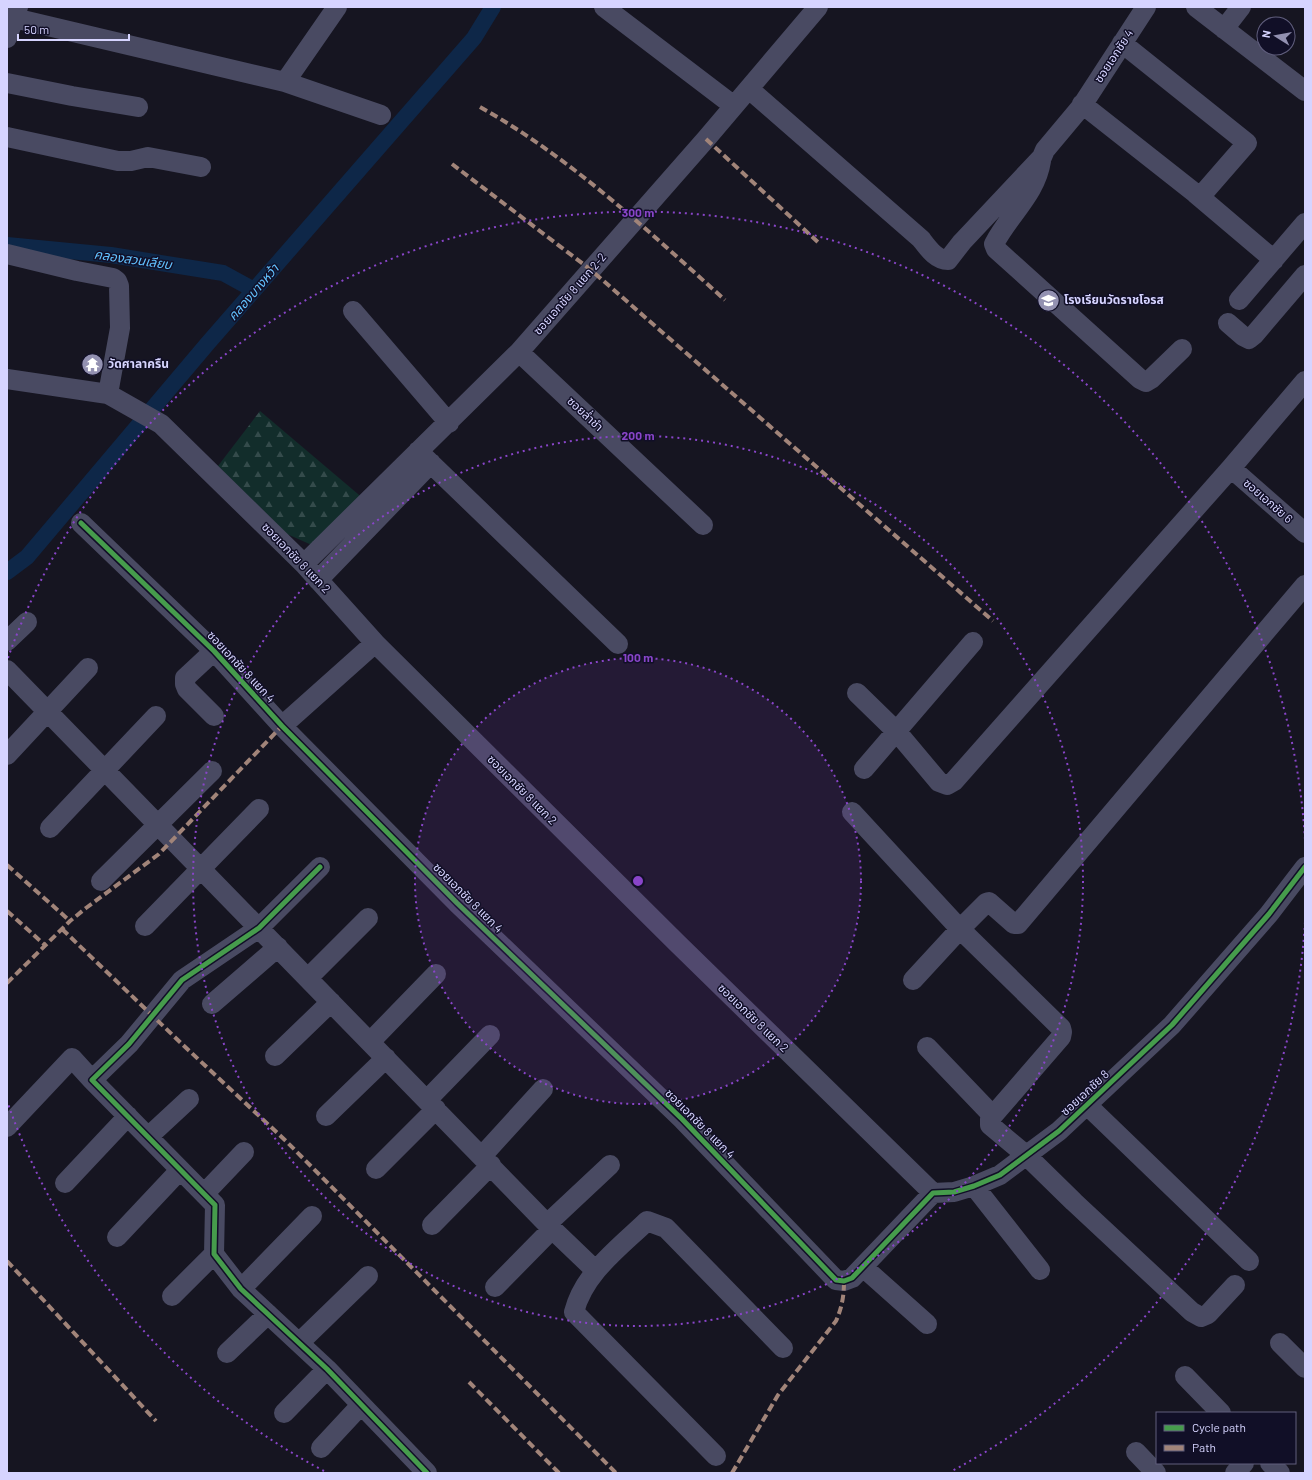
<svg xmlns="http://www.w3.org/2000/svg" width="1312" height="1480" font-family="Barlow,'Noto Sans Thai',sans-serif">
<defs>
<pattern id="forest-firs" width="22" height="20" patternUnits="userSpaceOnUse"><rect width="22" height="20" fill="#122d2b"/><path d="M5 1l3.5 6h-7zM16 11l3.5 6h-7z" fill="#344b4b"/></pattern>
</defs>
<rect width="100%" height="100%" fill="#161521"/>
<!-- forest -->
<path fill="url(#forest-firs)" d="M260,411L365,500L314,546L287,534L218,466Z"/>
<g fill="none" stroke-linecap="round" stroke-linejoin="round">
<!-- canal -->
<path stroke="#0e2748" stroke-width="16" d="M7,245L111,255L223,273L254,290
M7,572L27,557L208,343L474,38L493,7"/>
<!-- minor -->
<path stroke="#494a62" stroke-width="20" d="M604,7L734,106
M1196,7L1305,91
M14,18L285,82L381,115
M1224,29L1241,7
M7,38L18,7
M1122,43L1247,143L1200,197
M285,82L337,7
M7,83L72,96L138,107
M749,89L921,239C928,248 936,260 948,260L962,242L1042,157L1045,150L1081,107L1146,7
M1082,104L1195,193L1274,260
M7,137L118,161H131L148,157L201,167
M1041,161C1036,194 1009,215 994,244L996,249L1140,379L1146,382L1151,379L1182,349
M7,254L77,271L113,278L117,281L119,286L120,328L108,394
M1239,300L1305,223
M353,311L449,423
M1228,323L1243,336L1249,339L1254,335L1305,275
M519,352L703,525
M7,379L108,394L161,424L304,564L375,643L677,943L933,1193
M418,451L618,644
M1231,468L1305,533
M81,523L214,651L282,726L457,903L682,1119L836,1280L844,1281L852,1278L933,1193L954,1192L974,1186L1000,1175L1059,1131L1172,1025L1269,914L1305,867
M304,564L519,352L706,139L818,7
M318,580L431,463
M7,641L27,622
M214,651L185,678V684L187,689L214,716
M7,670L547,1224L595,1270
M857,693L897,732L939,782L947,785L954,781L1231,468L1305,381
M282,726L375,643
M7,755L88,668
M864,769L973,642
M852,812L960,929L986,903L989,902L1014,924H1018L1305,585
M50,828L156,716
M320,867L259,928L182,980L129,1044L92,1080L215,1205L214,1254L241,1289L327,1369L427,1473
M101,881L212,771
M145,926L259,809
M308,978L368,918
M913,980L960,929L1061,1028L1062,1032L1061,1037L990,1119V1125L1027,1156L1074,1202L1192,1312L1201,1317L1208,1314L1235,1285
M212,1004L278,947
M370,1042L436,974
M927,1047L993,1116
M275,1056L331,1002
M427,1100L490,1035
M1087,1105L1249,1261
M326,1116L386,1058
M7,1127L72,1058L92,1080
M148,1137L189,1099
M482,1156L543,1089
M376,1169L436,1109
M65,1183L128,1116
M974,1186L1040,1270
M204,1194L244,1152
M547,1224L610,1165
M432,1225L491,1165
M117,1237L180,1170
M863,1267L927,1324
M495,1287L552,1229
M241,1289L312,1216
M172,1296L214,1254
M299,1343L368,1276
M1280,1343L1305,1368
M227,1353L268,1314
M1185,1376L1221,1413
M284,1413L327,1369
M321,1448L361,1405
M1136,1452L1156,1473
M716,1456L574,1312C584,1273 619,1248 647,1221L666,1228L783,1348
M1270,1463L1280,1473
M1235,1473L1244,1463"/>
<!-- quiet -->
<path stroke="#a18479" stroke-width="4" stroke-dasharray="8 4" stroke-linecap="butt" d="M480,107C571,158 647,230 725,300
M706,139L820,244
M452,164L591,270L993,621
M7,865L70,921
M7,911L46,946
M62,929L182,1044L286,1141L616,1473
M7,983L70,921L86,908L159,854L282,726
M7,1261L156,1421
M469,1382L559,1473
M732,1473L778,1395L836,1321C842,1307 844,1296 844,1281"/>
<defs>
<path id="cycleway" d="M81,523L214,651L282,726L457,903L682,1119L836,1280L844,1281L852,1278L933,1193L954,1192L974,1186L1000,1175L1059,1131L1172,1025L1269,914L1305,867
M320,867L259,928L182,980L129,1044L92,1080L215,1205L214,1254L241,1289L327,1369L427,1473"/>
</defs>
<!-- cycleway casing -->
<use href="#cycleway" stroke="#110f27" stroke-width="8"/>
<!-- cycleway -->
<use href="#cycleway" stroke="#469c4c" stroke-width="5"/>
</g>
<!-- distance rings -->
<circle cx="638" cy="881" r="223" fill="#8945c9" fill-opacity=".12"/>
<g fill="none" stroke="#8945c9" stroke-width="2" stroke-dasharray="2 4">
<circle cx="638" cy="881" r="223"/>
<circle cx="638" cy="881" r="445"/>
<path d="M1305 922A668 668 0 0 1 952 1471M324 1471A668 668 0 0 1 8 1104M8 658A668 668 0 0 1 1305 840"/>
</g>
<!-- icons -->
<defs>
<symbol id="school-disc" viewBox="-11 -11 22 22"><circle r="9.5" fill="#9391b1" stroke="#110f27"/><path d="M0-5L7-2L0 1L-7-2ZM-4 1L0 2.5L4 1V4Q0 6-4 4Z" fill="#fff"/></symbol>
<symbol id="temple-disc" viewBox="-11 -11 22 22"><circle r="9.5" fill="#9391b1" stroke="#110f27"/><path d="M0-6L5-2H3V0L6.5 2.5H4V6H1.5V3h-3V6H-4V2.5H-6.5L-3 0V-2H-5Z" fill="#fff"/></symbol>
</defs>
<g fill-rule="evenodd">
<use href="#school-disc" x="1036" y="288" width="25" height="25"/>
<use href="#temple-disc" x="80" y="352" width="25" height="25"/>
</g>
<g text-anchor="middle" stroke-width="3" stroke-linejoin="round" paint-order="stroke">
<!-- street labels -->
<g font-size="12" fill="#d6d4ff" stroke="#110f27">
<text transform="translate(1114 56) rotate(-57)" y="4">ซอยเอกชัย 4</text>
<text transform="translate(570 294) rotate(-49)" y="4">ซอยเอกชัย 8 แยก 2-2</text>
<text transform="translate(585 414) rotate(43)" y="4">ซอยล่ำชำ</text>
<text transform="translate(1268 501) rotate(41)" y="4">ซอยเอกชัย 6</text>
<text transform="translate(296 558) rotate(46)" y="4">ซอยเอกชัย 8 แยก 2</text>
<text transform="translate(241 667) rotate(47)" y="4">ซอยเอกชัย 8 แยก 4</text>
<text transform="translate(522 790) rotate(45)" y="4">ซอยเอกชัย 8 แยก 2</text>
<text transform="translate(468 898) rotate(45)" y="4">ซอยเอกชัย 8 แยก 4</text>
<text transform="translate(753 1018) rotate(44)" y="4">ซอยเอกชัย 8 แยก 2</text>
<text transform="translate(1085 1093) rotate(-43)" y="4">ซอยเอกชัย 8</text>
<text transform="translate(700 1124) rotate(45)" y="4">ซอยเอกชัย 8 แยก 4</text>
</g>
<!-- poi labels -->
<g font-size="12" font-weight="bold" fill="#d6d4ff" stroke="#110f27" text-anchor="start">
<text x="1064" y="304">โรงเรียนวัดราชโอรส</text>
<text x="108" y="368">วัดศาลาครืน</text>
</g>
<!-- water labels -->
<g font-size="13" font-style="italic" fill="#62c2ff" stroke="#110f27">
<text transform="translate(133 259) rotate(8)" y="5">คลองสวนเลียบ</text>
<text transform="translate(253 292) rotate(-49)" y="5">คลองบางหว้า</text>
</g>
</g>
<circle cx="638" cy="881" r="6" fill="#8945c9" stroke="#110f27" stroke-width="2"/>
<g font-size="12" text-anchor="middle" font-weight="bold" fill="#8945c9" stroke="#110f27" stroke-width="3" stroke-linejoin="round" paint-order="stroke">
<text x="638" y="217">300 m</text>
<text x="638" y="440">200 m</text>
<text x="638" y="662">100 m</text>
</g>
<!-- border -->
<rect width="1312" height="1480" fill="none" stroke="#d6d4ff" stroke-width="16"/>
<!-- legend -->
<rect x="1156" y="1412" width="140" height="52" fill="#110f27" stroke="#605e7d"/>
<rect x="1164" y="1425" width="20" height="6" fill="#469c4c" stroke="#605e7d"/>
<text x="1192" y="1432" font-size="12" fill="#d6d4ff">Cycle path</text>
<rect x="1164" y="1445" width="20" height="6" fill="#a18479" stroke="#605e7d"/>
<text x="1192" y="1452" font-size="12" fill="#d6d4ff">Path</text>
<!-- north arrow -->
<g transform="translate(1276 36) rotate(281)"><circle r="19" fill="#110f27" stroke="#605e7d"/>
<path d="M0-3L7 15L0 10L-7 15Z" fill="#9391b1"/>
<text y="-6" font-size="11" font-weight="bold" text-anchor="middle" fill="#d6d4ff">N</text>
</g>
<!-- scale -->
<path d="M18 34v6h111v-6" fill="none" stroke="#d6d4ff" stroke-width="2"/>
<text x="24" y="34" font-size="12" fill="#d6d4ff" stroke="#110f27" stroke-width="3" paint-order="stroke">50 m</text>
</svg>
